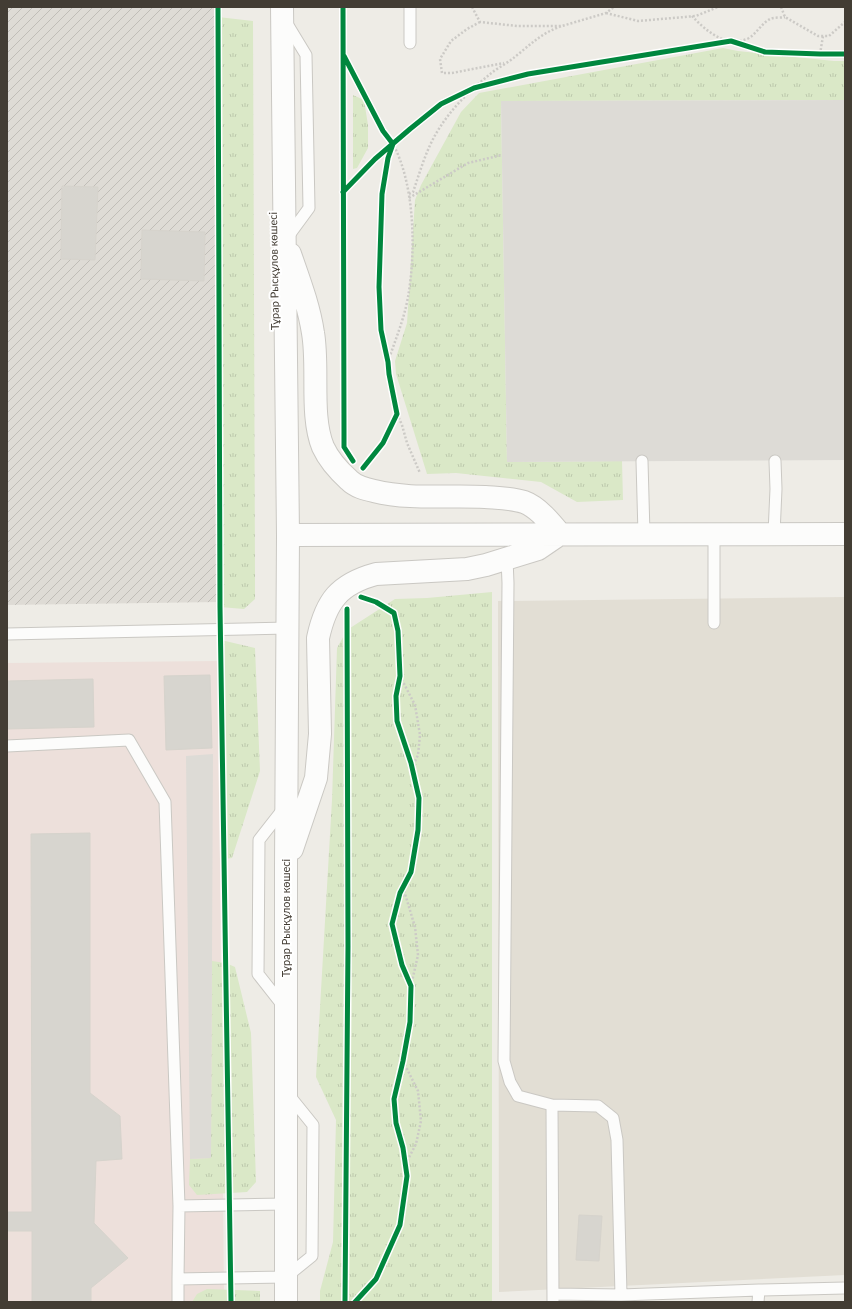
<svg xmlns="http://www.w3.org/2000/svg" width="852" height="1309" font-family="Lato,sans-serif">
<defs>
<pattern id="industrial-furrows" width="10" height="10" patternUnits="userSpaceOnUse"><rect width="10" height="10" fill="#dedbd5"/><path d="M-1 1l2-2M0 10L10 0M9 11l2-2" fill="none" stroke="#c0bdb7"/></pattern>
<pattern id="grass-tufts" width="24" height="20" patternUnits="userSpaceOnUse"><rect width="24" height="20" fill="#dae8c7"/><path d="M3 7l-1-3M5 7V3M7 7l1-3M15 17l-1-3M17 17v-4M19 17l1-3" fill="none" stroke="#bcc8ac"/></pattern>
</defs>
<rect width="100%" height="100%" fill="#eeece6"/>
<!-- residential -->
<path fill="#e2ded4" d="M845,597V1275L499,1292L498,601Z"/>
<!-- industrial -->
<path fill="url(#industrial-furrows)" d="M7,7H218L219,602L7,605Z"/>
<!-- medical -->
<path fill="#ede0db" d="M218,661L224,1302H7V663Z"/>
<!-- grass -->
<path fill="url(#grass-tufts)" d="M218,17L253,21L255,573V599L244,609L220,607Z
M723,48L738,51L834,61H845V100L501,101L507,462L622,461L623,500L577,502L541,482L456,473L427,474L396,374L395,361L407,323L415,200L421,185L461,112L479,93Z
M353,95L364,100L368,125V148L357,168L353,169Z
M492,592V1302H320V1291L333,1242L336,1120L316,1077L332,800L337,648L347,630L395,599L427,598Z
M221,640L255,648L260,771L232,858L224,859Z
M212,961L226,963L235,967L251,1033L256,1182L247,1192L197,1195L189,1185L190,1159L211,1158Z
M207,1289L260,1291V1302H192L197,1294Z"/>
<!-- parking -->
<path fill="#dddbd6" d="M845,100V460L507,462L501,101Z
M213,754L211,1158L190,1159L186,756Z"/>
<!-- building -->
<path fill="#d7d5cf" stroke="#d6d3cc" d="M62,186L98,187L95,260L61,259Z
M142,230L205,232L204,281L141,279Z
M210,675L212,748L166,750L164,676Z
M93,679L94,727L7,729V681Z
M90,833V1093L120,1116L122,1159L96,1161L94,1223L128,1258L91,1288V1302H32V1231H7V1212H32L31,834Z
M579,1215L602,1216L599,1261L576,1260Z"/>
<g fill="none" stroke-linecap="round" stroke-linejoin="round">
<defs>
<path id="service" d="M286,22L306,55L309,208L287,238
M410,43V7
M642,461L644,534
M774,534L776,489L775,461
M507,559L508,583L504,1061L510,1082L518,1096L552,1105L598,1106L613,1118L617,1140L621,1295
M714,623V534
M7,634L288,628
M7,746L129,740L165,802L179,1206L286,1204
M284,808L259,840L258,974L284,1007
M552,1105L553,1302
M178,1279L179,1206
M553,1294L621,1295L759,1290
M178,1302V1279L286,1277L312,1256L313,1125L288,1094
M758,1302L759,1290L845,1288"/>
<path id="tertiary" d="M282,7L288,535L286,866V1302
M290,254C299,280 309,306 313,333C319,367 310,416 323,447C329,460 339,471 349,480C356,487 365,489 374,491C410,500 448,495 485,497C498,498 512,498 524,502C538,507 551,523 560,534
M288,535L845,534
M292,849L316,778L320,734L318,638C326,601 339,584 376,574L467,569L486,565L538,549L560,534"/>
</defs>
<!-- service casing -->
<use href="#service" stroke="#cac8c3" stroke-width="13"/>
<!-- tertiary casing -->
<use href="#tertiary" stroke="#cac8c3" stroke-width="24"/>
<!-- path -->
<path stroke="#cccac6" stroke-width="2.5" stroke-dasharray="2 2" stroke-linecap="butt" d="M472,7L480,22L517,26H562L606,13L614,7
M781,7L785,17L818,36H829L845,22
M606,13L638,21L696,16L718,7
M692,16C706,31 727,49 749,38C757,33 762,23 770,19C774,17 781,18 785,17
M480,22L467,29L451,41L440,59L442,73H452L504,63
M820,54L823,36
M409,194L413,192C420,172 426,150 437,132C450,110 469,91 489,75C497,68 508,63 516,56C531,44 543,32 562,26
M409,198L468,163L502,155
M388,362C395,340 404,320 408,297C416,252 415,185 393,144
M397,414L402,425L407,443L420,473
M400,676L415,705L420,735L418,755L412,768
M403,887L415,927L418,955L411,986
M403,1061L418,1091L421,1121L416,1144L405,1165"/>
<!-- service -->
<use href="#service" stroke="#fcfcfb" stroke-width="11"/>
<!-- tertiary -->
<use href="#tertiary" stroke="#fcfcfb" stroke-width="22"/>
<defs>
<path id="cycleway" d="M218,7L220,607L231,1302
M343,7L344,432V447L353,461
M344,56L383,131L393,144L388,158L382,194L379,287L381,330L388,362L389,374L397,414L383,443L363,468
M343,192L375,159L410,129L441,104L474,88L528,74L731,41L765,52L820,54H845
M345,1302L348,946L347,609
M355,1302L376,1279L400,1225L407,1176L403,1148L396,1123L394,1099L403,1061L410,1022L411,986L402,965L392,924L400,893L411,872L418,830L419,798L411,763L397,721L396,696L400,676L398,631L394,613L376,602L361,597"/>
</defs>
<!-- cycleway casing -->
<use href="#cycleway" stroke="#fff" stroke-width="8"/>
<!-- cycleway -->
<use href="#cycleway" stroke="#00873e" stroke-width="5"/>
</g>
<g text-anchor="middle" stroke-width="4" stroke-linejoin="round" paint-order="stroke">
<!-- street labels -->
<g font-size="11" fill="#433d34" stroke="#fff">
<text transform="translate(274 271) rotate(-91)" y="4">Тұрар Рысқұлов көшесі</text>
<text transform="translate(286 918) rotate(-90)" y="4">Тұрар Рысқұлов көшесі</text>
</g>
</g>
<!-- border -->
<rect width="852" height="1309" fill="none" stroke="#433d34" stroke-width="16"/>
</svg>
